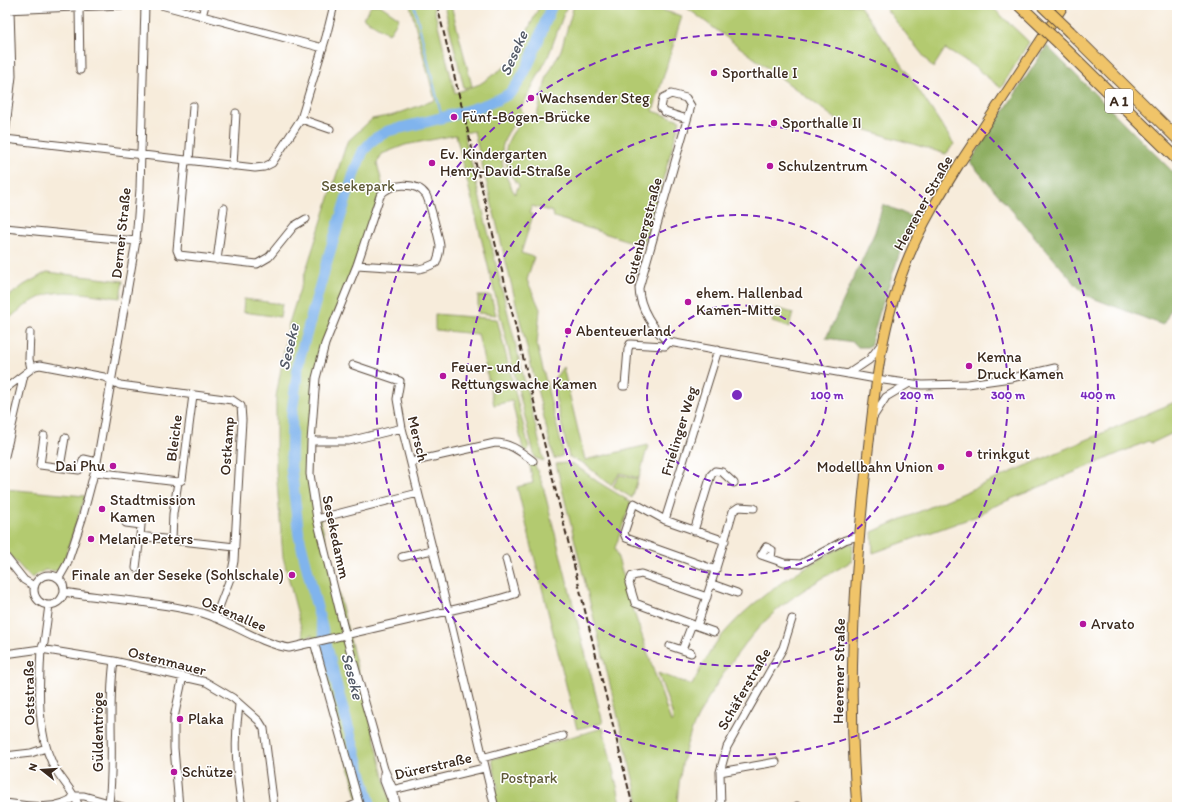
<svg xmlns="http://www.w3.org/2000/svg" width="1182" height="812" font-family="Itim,sans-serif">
<rect width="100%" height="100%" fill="#fff"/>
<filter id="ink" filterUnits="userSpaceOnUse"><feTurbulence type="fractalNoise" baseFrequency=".025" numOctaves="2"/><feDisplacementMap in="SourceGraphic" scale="8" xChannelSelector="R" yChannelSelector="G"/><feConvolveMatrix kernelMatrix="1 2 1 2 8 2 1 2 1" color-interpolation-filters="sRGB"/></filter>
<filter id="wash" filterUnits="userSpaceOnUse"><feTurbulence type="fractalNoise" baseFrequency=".012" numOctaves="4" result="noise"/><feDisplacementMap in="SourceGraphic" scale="16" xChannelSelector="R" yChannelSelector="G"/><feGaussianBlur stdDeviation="0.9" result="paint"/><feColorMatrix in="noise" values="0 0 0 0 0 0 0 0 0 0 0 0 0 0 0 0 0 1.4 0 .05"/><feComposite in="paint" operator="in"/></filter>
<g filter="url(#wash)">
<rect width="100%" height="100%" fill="#f7ecdb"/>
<!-- green -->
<path fill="#b3ca70" stroke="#777a47" d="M372,5H380L399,18L389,34L363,18Z
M410,5H433L455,93L480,84L513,61L540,5H567L548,57L522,106L519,108L524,113C496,140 496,161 515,194L519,185C494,162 506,125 537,115L547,76L561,50L574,5H644L682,16L653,111L680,120L648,232L644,242L641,245L554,217L553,212L532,206L529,213L533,215L521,253L534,257L527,280L540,309L537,345L563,451L562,456L554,459L474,131L464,133L467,146L466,149L471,162L544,461L535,458L456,135L405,145L382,154L377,163L383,187L317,368L309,473L390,801V807H360L312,635L304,639L283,557L276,469V397L289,323L347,142L372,119L394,115L435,100Z
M444,5H451L472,86L464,88Z
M683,5H859L901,63L954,144L946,154L840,122Z
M883,5H990L1029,42L1001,88L973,66L945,49L933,68Z
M47,272L123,281L120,298C100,296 69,289 49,294C32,299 18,311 5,322V299L24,285Z
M478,296H491L496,315L478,313Z
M244,299L282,304L280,317L243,312Z
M776,308L793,313L789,327L772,322Z
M435,314L497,319L529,448L527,452L523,449L512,401L494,405L478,334L435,330Z
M563,367L585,460L648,445L639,478L620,473L611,485L583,463L569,457L552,382Z
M1177,401V431L1152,443L1148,441L990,508L977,516L873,553L872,532Z
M529,461L535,465L543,486L603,723L577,729L517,487L533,483Z
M567,463L575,465L598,482L631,502L615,548L634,612L671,722H673L672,713L658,673L692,685C702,667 711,646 726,631C760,593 803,567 847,544H853L852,561C826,576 799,591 776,611C746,636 704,698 690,735C682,758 678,784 677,807H640L556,464Z
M620,475L638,479L632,498L613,486Z
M5,489L85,496L64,560L61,567L57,571L45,570L31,578L5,550Z
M603,728L622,807H493L490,793L498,788L492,759Z"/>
<!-- forest -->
<path fill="#8eae62" stroke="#646c40" d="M1047,46L1177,176V298L1163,325L1085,295L970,162Z
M883,204L912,217L917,222L899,255L879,314L870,347H858L853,342L826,338L875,232Z"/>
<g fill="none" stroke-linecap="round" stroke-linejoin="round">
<!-- stream -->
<path stroke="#80b4ed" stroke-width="2" d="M414,5L442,118"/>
<!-- river -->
<path stroke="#80b4ed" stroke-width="11" d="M371,807L339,695L299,536L291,467L292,413L299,360L327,261L355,170L363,151L374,139L388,131C412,125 502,106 514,89C531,66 541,31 552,5"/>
</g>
</g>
<g filter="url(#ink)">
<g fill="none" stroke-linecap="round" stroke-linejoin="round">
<defs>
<path id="minor" d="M161,5L323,48
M79,7L80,70
M5,10L122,5
M202,16L205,5
M301,119L330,129
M687,119L665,112L661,108L663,98L671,94L686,98L691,106L639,288C639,307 654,331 669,342L876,379L922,385L968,384L1011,378L1055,368
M5,135L12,76L10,10
M5,139L255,168L264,167L272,163L301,119L326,37L334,5
M185,161L177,250L179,255L257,264L269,257L294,226L306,219
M189,161L193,106
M233,166L236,113
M5,228L136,241
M217,260L224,208
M357,265L419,269L427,267L436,263C438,258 440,252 440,246C439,238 429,200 426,195C416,181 389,183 380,196L357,265L325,344L316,378L311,441L310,474L317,519L344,629L384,769L393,789L397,807
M30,333L29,359L31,369
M353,365L400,381L397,399L402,428L448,611L494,804
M848,374L869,360L883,342
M623,386H625L628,349L630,344L665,346L669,342
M5,389L35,366L40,365L104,377L120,385L232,400L241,406L242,420L234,561L231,576L215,618
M873,417L886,397L908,384
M44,436L40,465L79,470L84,459L97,462
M311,441H349L402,428
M5,456L24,375
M411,462L495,443C511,443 521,452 533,461
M60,467L65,438
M95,472L178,482L182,480L193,395
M178,482L173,514L172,540L235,547
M317,519L418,493
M665,520L718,350
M126,523L141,525L140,536
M694,531L711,475L715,471L722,472L734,483
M5,556L24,580L34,586
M402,557L432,550
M771,558L772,550L766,547L761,555L784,563L801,564L845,540L859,536
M136,568L140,536L172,540
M716,570L626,538L624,533L634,503L665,520L725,541
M34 590a15 15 0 1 1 30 0a15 15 0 1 1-30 0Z
M59,578L67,564L82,519L97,462L136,241L140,189L145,5
M712,584L737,593
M64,592C109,600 157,601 202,613C232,622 258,643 289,648L495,600L515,594L506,559
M707,597L641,574L632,576L629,583L635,603L697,626C710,588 722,550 733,511L739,507L754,508
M49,605L44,643L41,649C39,687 36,730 53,765C61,780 74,791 79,807
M697,626L714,632
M314,642L360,807
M670,646L691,653
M682,650L692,624
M5,654L41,649L114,661L206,682L233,698L259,721L264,729L274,807
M239,705C234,739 236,773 242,807
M5,756L31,753L46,748
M482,758L563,736
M720,772L776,762
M384,773V781L394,807
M388,791L484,768
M75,796H84L123,807
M5,803C26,806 59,812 75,796
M109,803C115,756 107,709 114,661
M797,806V807
M179,807L174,748V718L183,676
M349,807L359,803
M721,807L720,772L727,747L783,648L792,619"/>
<path id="major" d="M857,807C847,694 854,582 866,469C874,397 880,324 909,256C922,224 940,195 958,166C993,112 1029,59 1064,5"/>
<path id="highway" d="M1070,32L1177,138
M1060,44L1177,159"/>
</defs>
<!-- minor casing -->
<use href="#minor" stroke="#57473a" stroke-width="9"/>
<!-- major casing -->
<use href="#major" stroke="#57473a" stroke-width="11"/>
<!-- highway casing -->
<use href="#highway" stroke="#57473a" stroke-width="13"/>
<!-- minor -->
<use href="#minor" stroke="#fff" stroke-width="7"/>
<!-- major -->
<use href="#major" stroke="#f0c469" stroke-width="9"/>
<!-- highway -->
<use href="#highway" stroke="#f0c469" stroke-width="11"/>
<!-- rail -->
<path stroke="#3b2a1e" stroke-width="2" stroke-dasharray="6 3" stroke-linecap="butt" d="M437,5L633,807"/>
<defs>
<path id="highway-bridge" d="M1019,5L1060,44
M1042,5L1070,32"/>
</defs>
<!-- highway-bridge casing -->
<use href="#highway-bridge" stroke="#57473a" stroke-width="13" stroke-linecap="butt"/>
<!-- highway-bridge -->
<use href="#highway-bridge" stroke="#f0c469" stroke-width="11"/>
</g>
</g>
<!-- distance rings -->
<g fill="none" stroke="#7b2cbf" stroke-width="2" stroke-dasharray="7 5">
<circle cx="737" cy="395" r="90"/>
<circle cx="737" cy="395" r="180"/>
<circle cx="737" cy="395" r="271"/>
<circle cx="737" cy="395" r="361"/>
</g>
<!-- markers -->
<g fill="#b5179e" stroke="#fff" stroke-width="1.5">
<circle cx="714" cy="73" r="4"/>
<circle cx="531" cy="98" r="4"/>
<circle cx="454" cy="117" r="4"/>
<circle cx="774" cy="123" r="4"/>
<circle cx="432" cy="163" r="4"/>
<circle cx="770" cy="166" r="4"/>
<circle cx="688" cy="302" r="4"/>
<circle cx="568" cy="331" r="4"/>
<circle cx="969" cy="366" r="4"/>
<circle cx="443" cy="376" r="4"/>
<circle cx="969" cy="454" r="4"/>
<circle cx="113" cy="466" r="4"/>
<circle cx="941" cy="467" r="4"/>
<circle cx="102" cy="509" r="4"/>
<circle cx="91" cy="539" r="4"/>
<circle cx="292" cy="575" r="4"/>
<circle cx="1083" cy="624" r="4"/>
<circle cx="180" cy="719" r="4"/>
<circle cx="174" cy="772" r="4"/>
</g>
<g text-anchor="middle" stroke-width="3" stroke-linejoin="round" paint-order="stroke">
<!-- shield labels -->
<rect fill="#fff" stroke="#766a62" stroke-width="1" x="1105" y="89" width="28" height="24" rx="3"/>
<g font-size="14" font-weight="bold" fill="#3b2a1e">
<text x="1119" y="106">A 1</text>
</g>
<!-- poi labels -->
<g font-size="15" fill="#3b2a1e" stroke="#fff" text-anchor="start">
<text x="722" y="78">Sporthalle I</text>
<text x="539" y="103">Wachsender Steg</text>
<text x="462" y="122">Fünf-Bogen-Brücke</text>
<text x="782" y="128">Sporthalle II</text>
<text x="440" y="159">Ev. Kindergarten<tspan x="440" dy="17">Henry-David-Straße</tspan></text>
<text x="778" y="171">Schulzentrum</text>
<text x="696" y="298">ehem. Hallenbad<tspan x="696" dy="17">Kamen-Mitte</tspan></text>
<text x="576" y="336">Abenteuerland</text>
<text x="977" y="362">Kemna<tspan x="977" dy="17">Druck Kamen</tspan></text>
<text x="451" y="372">Feuer- und<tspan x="451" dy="17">Rettungswache Kamen</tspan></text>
<text x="977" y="459">trinkgut</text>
<text x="105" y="471" text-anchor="end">Dai Phu</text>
<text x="933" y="472" text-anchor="end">Modellbahn Union</text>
<text x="110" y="505">Stadtmission<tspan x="110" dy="17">Kamen</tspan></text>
<text x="99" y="544">Melanie Peters</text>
<text x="284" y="580" text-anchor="end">Finale an der Seseke (Sohlschale)</text>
<text x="1091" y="629">Arvato</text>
<text x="188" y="724">Plaka</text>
<text x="182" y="777">Schütze</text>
</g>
<!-- park labels -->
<g font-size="15" fill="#5f5a37" stroke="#fff">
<text x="358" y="191">Sesekepark</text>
<text x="529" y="783">Postpark</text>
</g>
<!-- street labels -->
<g font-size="15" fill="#3b2a1e" stroke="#fff">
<text transform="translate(923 203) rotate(-61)" y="5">Heerener Straße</text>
<text transform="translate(643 231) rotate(-75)" y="5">Gutenbergstraße</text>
<text transform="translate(121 233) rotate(-84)" y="5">Derner Straße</text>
<text transform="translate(679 431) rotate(-73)" y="5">Frielinger Weg</text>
<text transform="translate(174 438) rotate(-83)" y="5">Bleiche</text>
<text transform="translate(418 439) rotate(76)" y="5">Mersch</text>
<text transform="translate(227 446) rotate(-86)" y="5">Ostkamp</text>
<text transform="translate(336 537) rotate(78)" y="5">Sesekedamm</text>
<text transform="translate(234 614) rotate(23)" y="5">Ostenallee</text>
<text transform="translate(167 661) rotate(14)" y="5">Ostenmauer</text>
<text transform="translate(839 671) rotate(-89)" y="5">Heerener Straße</text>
<text transform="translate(744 689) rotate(-60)" y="5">Schäferstraße</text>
<text transform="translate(29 693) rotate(-91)" y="5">Oststraße</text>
<text transform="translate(98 732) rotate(-90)" y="5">Güldentröge</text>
<text transform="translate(433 766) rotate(-13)" y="5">Dürerstraße</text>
</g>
<!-- water labels -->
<g font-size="16" font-style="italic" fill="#535a66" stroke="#fff">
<text transform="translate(513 53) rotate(-66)" y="6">Seseke</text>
<text transform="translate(288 347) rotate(-77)" y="6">Seseke</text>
<text transform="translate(353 676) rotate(75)" y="6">Seseke</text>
</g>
</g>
<circle cx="737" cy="395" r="6" fill="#7b2cbf" stroke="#fff" stroke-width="2"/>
<g font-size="12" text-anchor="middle" font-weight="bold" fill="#7b2cbf" stroke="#fff" stroke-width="3" stroke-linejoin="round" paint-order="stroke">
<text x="827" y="399">100 m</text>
<text x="917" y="399">200 m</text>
<text x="1008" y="399">300 m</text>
<text x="1098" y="399">400 m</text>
</g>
<!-- margin -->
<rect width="1182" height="812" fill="none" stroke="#fff" stroke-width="20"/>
<!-- north arrow -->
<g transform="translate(42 770) rotate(287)" stroke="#ffffff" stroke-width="3" paint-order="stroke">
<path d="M0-3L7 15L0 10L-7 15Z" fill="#3b2a1e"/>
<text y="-6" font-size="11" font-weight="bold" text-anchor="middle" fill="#3b2a1e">N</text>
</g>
</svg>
